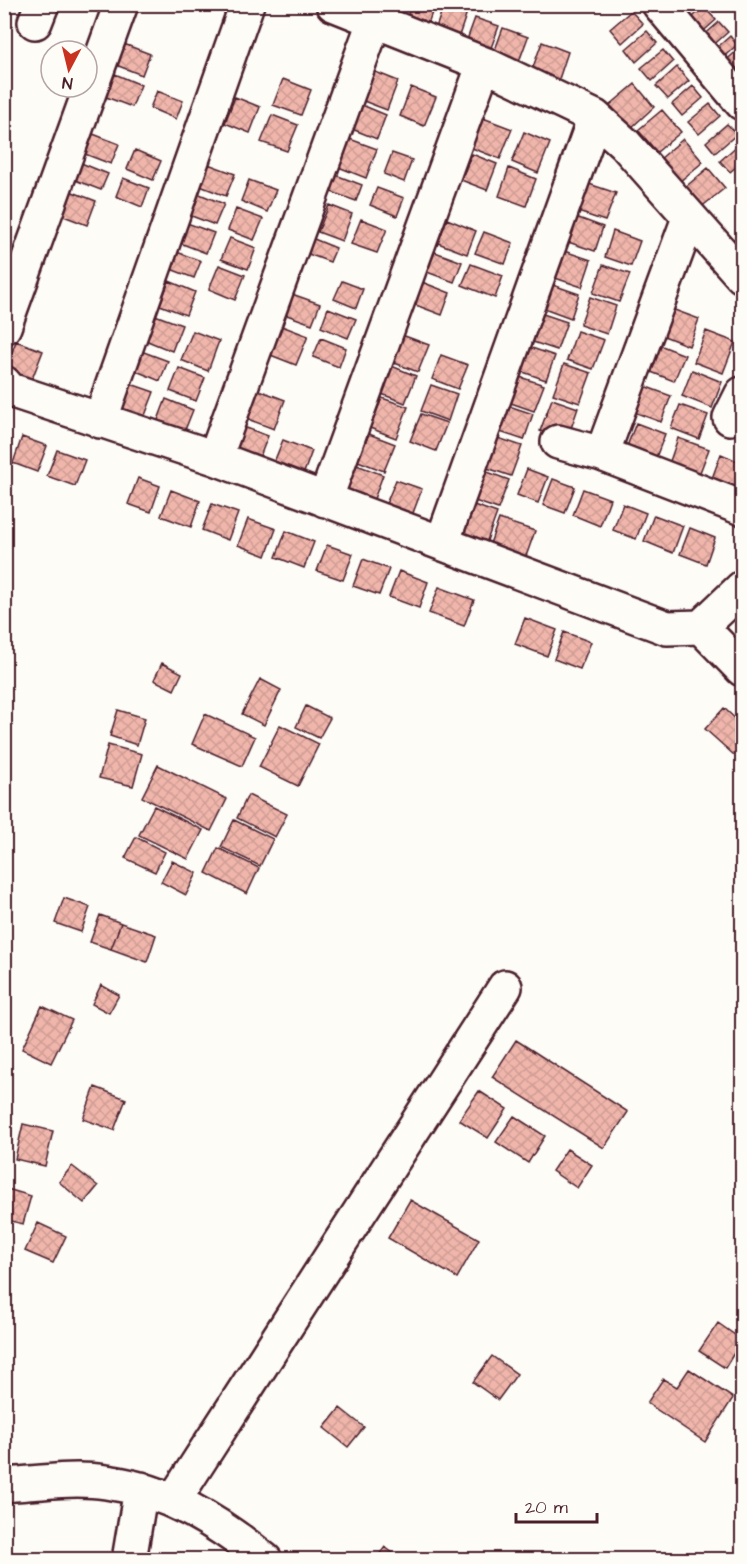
<svg xmlns="http://www.w3.org/2000/svg" width="747" height="1564" font-family="'Architects Daughter',sans-serif">
<defs>
<pattern id="building-cross-hatch" width="8" height="8" patternUnits="userSpaceOnUse" patternTransform="scale(1.5)"><rect width="8" height="8" fill="#f0b6ac"/><path d="M0 0l8 8M0 8l8-8" fill="none" stroke="#cf9c94"/></pattern>
</defs>
<rect width="100%" height="100%" fill="#fdfcf7"/>
<filter id="ink" filterUnits="userSpaceOnUse"><feTurbulence type="fractalNoise" baseFrequency=".0167" numOctaves="2"/><feDisplacementMap in="SourceGraphic" scale="12" xChannelSelector="R" yChannelSelector="G"/><feConvolveMatrix kernelMatrix="1 2 1 2 8 2 1 2 1" color-interpolation-filters="sRGB"/></filter>
<g filter="url(#ink)">
<!-- building -->
<path fill="url(#building-cross-hatch)" stroke="#4a1f2b" stroke-width="1.5" d="M412,4H435L425,32L404,25Z
M444,4L467,12L457,42L434,34Z
M704,7L716,20L697,37L685,24Z
M631,11L643,24L622,43L610,29Z
M475,18L499,26L488,56L464,48Z
M719,22L728,32L709,49L700,39Z
M503,28L528,37L517,67L492,58Z
M647,31L657,43L636,62L626,49Z
M730,36L737,45L719,61L712,52Z
M542,42L568,52L558,82L531,73Z
M124,44L150,54L142,75L116,65Z
M740,48L742,68L733,76L722,64Z
M663,50L673,62L652,81L641,68Z
M677,67L689,81L668,99L656,86Z
M373,71L398,81L387,110L361,100Z
M115,74L141,85L132,107L106,97Z
M283,79L311,90L301,115L273,105Z
M635,84L654,107L631,128L610,105Z
M693,86L703,98L682,116L672,104Z
M411,87L436,97L424,126L400,116Z
M157,91L183,101L176,119L150,108Z
M235,97L260,107L250,133L225,123Z
M710,104L720,116L699,134L688,122Z
M362,105L386,115L377,139L352,129Z
M662,110L681,132L657,152L638,130Z
M272,115L298,125L287,151L261,142Z
M483,118L512,129L500,159L472,148Z
M727,124L737,134L715,153L706,142Z
M524,132L550,143L538,173L512,162Z
M93,134L119,144L111,164L85,154Z
M347,138L377,149L366,178L336,166Z
M683,139L703,162L679,182L659,160Z
M741,142L742,162L730,172L720,161Z
M135,150L161,161L153,180L127,169Z
M392,153L412,160L404,182L384,174Z
M472,154L497,164L487,190L461,180Z
M81,163L108,174L101,190L75,180Z
M208,164L235,174L226,196L200,186Z
M509,168L536,179L526,206L499,196Z
M708,168L725,188L700,208L683,189Z
M333,174L362,185L356,201L326,190Z
M123,178L149,188L142,207L116,196Z
M249,180L276,190L267,212L241,201Z
M589,184L616,193L605,221L578,212Z
M377,188L404,198L397,216L370,205Z
M70,191L96,201L87,225L61,215Z
M197,193L224,204L215,225L189,215Z
M329,205L352,214L342,241L318,232Z
M236,209L263,219L254,240L228,230Z
M576,217L603,227L595,251L568,242Z
M361,219L387,229L377,253L351,244Z
M447,219L476,231L467,254L438,243Z
M187,223L214,233L206,253L180,243Z
M613,231L640,241L631,266L605,257Z
M484,232L513,243L505,264L475,253Z
M742,232V255L731,242Z
M309,237L336,248L330,262L303,252Z
M230,238L256,248L248,269L221,259Z
M174,251L201,261L194,278L168,268Z
M564,251L591,260L582,287L555,278Z
M435,252L462,262L454,282L427,272Z
M471,264L503,276L495,298L462,285Z
M219,265L245,275L235,300L209,289Z
M603,265L630,274L619,302L593,293Z
M169,281L195,292L186,315L160,305Z
M342,281L363,289L356,308L334,299Z
M422,282L450,293L442,315L413,304Z
M553,285L579,294L571,318L544,308Z
M292,294L320,304L312,324L284,314Z
M590,297L616,306L607,334L580,325Z
M328,308L356,319L348,338L321,327Z
M669,308L699,319L689,346L659,334Z
M540,313L567,322L557,350L530,341Z
M155,315L182,325L172,351L145,340Z
M279,325L308,336L296,365L268,354Z
M193,331L219,341L208,371L181,360Z
M577,331L604,340L593,369L567,360Z
M706,331L735,342L723,373L694,362Z
M402,335L429,345L418,372L392,362Z
M321,338L346,348L339,367L313,357Z
M16,341L43,351L32,379L6,369Z
M657,344L685,355L674,381L646,370Z
M529,347L555,356L546,380L520,371Z
M141,351L168,361L160,381L134,370Z
M441,355L468,365L458,389L432,379Z
M564,364L591,373L580,403L553,394Z
M389,365L416,376L405,403L379,393Z
M179,368L205,378L196,401L170,391Z
M692,370L722,382L712,408L682,396Z
M517,376L544,385L534,411L508,402Z
M128,383L154,392L144,418L118,407Z
M431,385L457,394L448,421L421,411Z
M644,386L671,396L661,422L634,412Z
M256,389L285,400L274,429L245,418Z
M382,398L408,407L396,438L370,428Z
M166,399L193,410L183,435L156,425Z
M552,399L578,408L567,440L540,431Z
M506,405L533,414L524,440L497,431Z
M680,405L708,415L699,439L671,428Z
M421,414L447,423L436,451L410,441Z
M636,423L665,434L655,460L626,449Z
M241,426L268,436L259,459L232,448Z
M369,434L395,444L384,471L358,461Z
M22,437L47,446L37,472L13,463Z
M495,437L522,446L511,476L484,467Z
M678,438L709,449L699,475L669,464Z
M283,440L312,451L302,478L272,467Z
M57,450L85,460L75,486L47,476Z
M721,454L742,463V492L711,481Z
M357,465L383,475L371,507L344,497Z
M527,469L548,477L538,503L517,495Z
M482,470L509,480L498,509L472,500Z
M138,478L160,486L151,512L128,504Z
M553,479L575,487L565,513L543,505Z
M396,480L422,489L410,521L383,511Z
M583,489L610,499L600,526L573,515Z
M171,490L200,501L191,527L161,516Z
M212,504L238,513L228,540L202,530Z
M471,504L497,513L485,546L459,537Z
M623,504L646,513L636,539L613,530Z
M654,515L683,526L673,553L644,541Z
M248,519L276,529L266,556L238,545Z
M499,519L535,531L524,562L488,549Z
M690,528L715,538L706,564L680,554Z
M286,531L314,542L304,568L276,557Z
M327,545L353,554L343,580L317,571Z
M363,559L389,569L379,595L353,586Z
M399,571L428,582L419,608L389,597Z
M439,587L474,600L464,626L429,613Z
M525,618L557,630L547,656L515,644Z
M564,632L591,642L580,669L554,659Z
M162,663L182,673L174,690L154,680Z
M260,679L281,690L264,725L242,714Z
M306,706L330,718L319,738L296,727Z
M724,708L742,725V746L734,755L705,729Z
M118,710L145,718L137,745L110,736Z
M205,714L255,737L242,766L192,744Z
M280,725L319,744L298,786L259,767Z
M108,745L142,754L133,786L99,778Z
M158,765L227,799L211,831L142,797Z
M248,795L287,814L275,837L237,818Z
M154,806L203,830L188,859L139,835Z
M234,820L273,839L260,866L221,847Z
M136,837L165,852L155,872L125,858Z
M218,848L259,868L247,894L206,873Z
M172,861L197,873L186,895L161,882Z
M64,898L90,907L81,932L55,923Z
M100,915L121,923L111,949L90,942Z
M121,923L156,935L147,962L111,949Z
M101,985L119,995L109,1013L92,1004Z
M42,1006L72,1020L51,1063L22,1049Z
M516,1040L628,1112L604,1148L492,1077Z
M95,1087L126,1099L114,1130L83,1119Z
M479,1091L507,1109L488,1138L459,1120Z
M514,1116L545,1136L528,1163L496,1142Z
M23,1124L53,1131L45,1166L15,1159Z
M567,1149L592,1165L577,1188L552,1171Z
M72,1166L98,1186L84,1203L59,1182Z
M4,1188L31,1196L23,1224L4,1219Z
M410,1200L479,1239L457,1278L388,1238Z
M38,1223L66,1236L53,1263L25,1251Z
M718,1323L742,1340L725,1368L699,1351Z
M492,1356L517,1374L498,1400L473,1382Z
M689,1369L733,1398L705,1442L647,1403L663,1379L677,1387Z
M340,1408L364,1427L348,1447L324,1428Z
M385,1547L402,1560H375Z"/>
<g fill="none" stroke-linecap="round" stroke-linejoin="round">
<defs>
<path id="minor" d="M333,4L484,64L595,117L624,143L742,276
M659,4L742,103
M35,22L42,4
M4,327L121,4
M4,383L10,390L215,458L667,628L701,627L742,588
M730,418L742,394
M100,421L247,4
M558,442L602,454L742,508
M602,454L689,218
M215,458L374,22
M325,500L484,64
M442,543L595,117
M701,627L742,669
M4,1485C37,1483 73,1477 106,1482C167,1490 218,1522 265,1560
M174,1500L505,987
M129,1560L141,1489"/>
</defs>
<!-- minor casing -->
<use href="#minor" stroke="#4a1f2b" stroke-width="38"/>
<!-- minor -->
<use href="#minor" stroke="#fdfcf7" stroke-width="33"/>
</g>
</g>
<!-- margin -->
<rect width="747" height="1564" fill="none" stroke="#fdfcf7" stroke-width="24"/>
<rect x="12" y="12" width="723" height="1540" fill="none" stroke="#4a1f2b" stroke-width="2" filter="url(#ink)"/>
<!-- north arrow -->
<g transform="translate(69 69) rotate(187)"><circle r="28" fill="#fdfcf7" stroke="#b5a4a5" stroke-width="1.5"/>
<path d="M0-4.5L10 22L0 15L-10 22Z" fill="#c8321e"/>
<text y="-9" font-size="16" font-weight="bold" text-anchor="middle" fill="#4a1f2b">N</text>
</g>
<!-- scale -->
<path d="M516 1513v9h81v-9" fill="none" stroke="#4a1f2b" stroke-width="3"/>
<text x="525" y="1513" font-size="18" fill="#4a1f2b" stroke="#fdfcf7" stroke-width="4.5" paint-order="stroke">20 m</text>
</svg>
